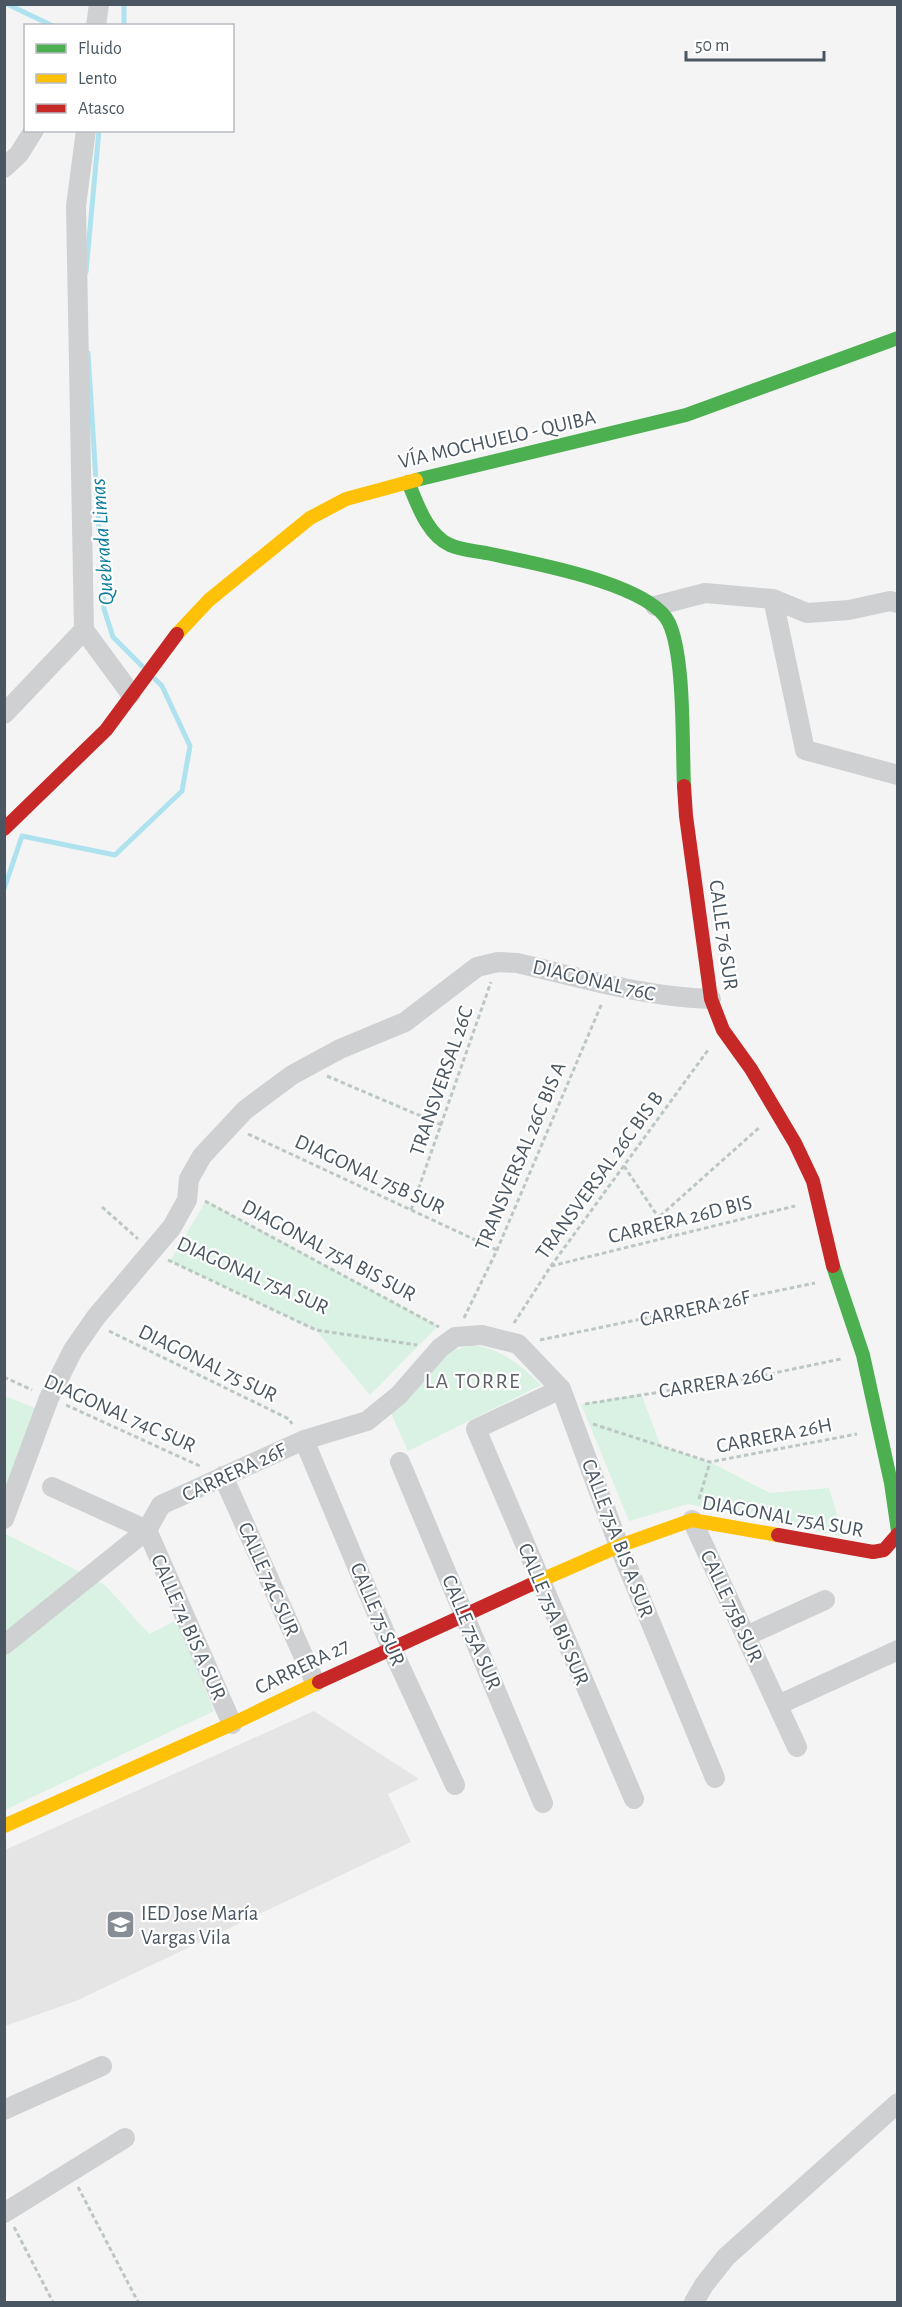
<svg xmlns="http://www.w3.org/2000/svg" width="902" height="2307" font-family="'Alegreya Sans',sans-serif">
<rect width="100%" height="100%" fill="#f4f4f4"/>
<!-- education -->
<path fill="#e6e5e6" d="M314,1711L419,1779L388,1794L411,1842L76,2001L5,2026V1850Z"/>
<!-- green -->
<path fill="#d9f2e3" d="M206,1201L438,1326L370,1395L316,1330L170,1261Z
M472,1345C501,1349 520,1364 541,1385L408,1451L391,1413L444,1353Z
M641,1394L661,1446L710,1462L770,1493L829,1488L844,1537L688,1504L629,1521L581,1404Z
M5,1396L40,1410L5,1487Z
M4,1533L105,1585L149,1634L177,1620L214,1711L5,1810Z"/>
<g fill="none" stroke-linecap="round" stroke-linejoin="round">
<!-- stream -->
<path stroke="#afe2ef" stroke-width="5" d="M7,4L53,26
M124,26V4
M86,272L99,130
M88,353L104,609L113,637L142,666
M4,889L22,836L115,855L182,791L190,746L162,686L155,679"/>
<!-- path -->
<path stroke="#bcc7c4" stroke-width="3" stroke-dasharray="4.5 3" stroke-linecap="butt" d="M327,1076L442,1125
M248,1134L497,1250
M624,1166L671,1236
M205,1201L439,1327
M102,1207L138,1239
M411,1210L491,982
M660,1216L760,1127
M168,1260L316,1330L417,1345
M551,1266L795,1206
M464,1318L497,1250L602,1003
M514,1323L551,1266L708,1050
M109,1331L289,1419L292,1424
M540,1340L815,1283
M4,1377L32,1390
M585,1404L755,1377L841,1359
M66,1405L202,1467
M593,1424L710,1462L857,1434
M699,1499L710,1462
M78,2187L138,2302
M14,2227L53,2302"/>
<!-- street -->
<path stroke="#ced0d2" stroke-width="20" d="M96,26L99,4
M86,130L76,206L84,630L131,694
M4,168L19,154L34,130
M773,599L805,750L898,775
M655,606L705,593L773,599L807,613L849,610L890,601L898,603
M4,714L84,630
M561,1389L476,1429L634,1799
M304,1440L391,1647L455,1785
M400,1462L543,1803
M223,1476L315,1682
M52,1487L147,1530
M4,1519L49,1398L73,1350L96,1317L172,1227L187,1200L189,1179L202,1156L245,1110L292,1075L340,1049L405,1022L477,967L498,962L517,963C582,978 644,997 711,999
M692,1520L797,1747
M147,1530L232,1724
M746,1636L825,1600
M4,1645L147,1530L161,1505L304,1440L367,1421L399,1395L440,1348L455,1337L482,1335L518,1344L561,1389L619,1546L715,1778
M778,1705L898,1650
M4,2110L102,2066
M4,2213L125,2138
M694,2302L704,2285L726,2257L898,2103"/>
<!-- fast -->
<path stroke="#4caf50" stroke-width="14" d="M416,480L686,415L898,338
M408,482C417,503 427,535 450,545C461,550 475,551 486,553C527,562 651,583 669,623C685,657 682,745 684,786
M833,1266L863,1355L891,1483L898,1531"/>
<!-- slow -->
<path stroke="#ffc107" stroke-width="14" d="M177,634L209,600L310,518L346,499L416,480
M530,1585L619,1546L692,1520L778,1535
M4,1826L232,1724L319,1682"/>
<!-- jam -->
<path stroke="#c62828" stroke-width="14" d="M684,786L686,816L711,999L723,1030L751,1069L795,1143L813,1181L833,1266
M4,829L106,730L177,634
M778,1535L873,1552L884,1550L898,1534
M319,1682L530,1585"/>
</g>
<!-- icons -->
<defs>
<symbol id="school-square" viewBox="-11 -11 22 22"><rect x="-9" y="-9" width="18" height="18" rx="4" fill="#868d94" stroke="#fff"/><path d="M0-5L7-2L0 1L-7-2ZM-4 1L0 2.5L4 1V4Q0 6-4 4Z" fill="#fff"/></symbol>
</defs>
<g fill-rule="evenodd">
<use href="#school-square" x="104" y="1908" width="33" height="33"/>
</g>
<g text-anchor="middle" stroke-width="4.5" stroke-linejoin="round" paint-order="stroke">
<!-- street labels -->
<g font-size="21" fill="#4a5661" stroke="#fff">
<text transform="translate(497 439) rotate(-13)" y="7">VÍA MOCHUELO - QUIBA</text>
<text transform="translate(724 935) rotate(82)" y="7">CALLE 76 SUR</text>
<text transform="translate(594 980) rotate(13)" y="7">DIAGONAL 76C</text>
<text transform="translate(441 1081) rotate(-71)" y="7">TRANSVERSAL 26C</text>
<text transform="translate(520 1156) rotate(-67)" y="7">TRANSVERSAL 26C BIS A</text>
<text transform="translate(370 1174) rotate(25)" y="7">DIAGONAL 75B SUR</text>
<text transform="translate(599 1175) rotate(-54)" y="7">TRANSVERSAL 26C BIS B</text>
<text transform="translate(680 1219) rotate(-14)" y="7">CARRERA 26D BIS</text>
<text transform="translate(329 1250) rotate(28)" y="7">DIAGONAL 75A BIS SUR</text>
<text transform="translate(253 1275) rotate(24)" y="7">DIAGONAL 75A SUR</text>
<text transform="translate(695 1308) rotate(-12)" y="7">CARRERA 26F</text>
<text transform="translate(208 1363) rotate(26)" y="7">DIAGONAL 75 SUR</text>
<text transform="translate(716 1382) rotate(-9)" y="7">CARRERA 26G</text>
<text transform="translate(120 1413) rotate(24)" y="7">DIAGONAL 74C SUR</text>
<text transform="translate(774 1435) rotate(-11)" y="7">CARRERA 26H</text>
<text transform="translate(234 1472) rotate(-25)" y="7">CARRERA 26F</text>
<text transform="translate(783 1516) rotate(10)" y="7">DIAGONAL 75A SUR</text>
<text transform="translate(618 1538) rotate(69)" y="7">CALLE 75A BIS A SUR</text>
<text transform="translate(269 1579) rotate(66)" y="7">CALLE 74C SUR</text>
<text transform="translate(732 1606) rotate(65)" y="7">CALLE 75B SUR</text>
<text transform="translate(378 1614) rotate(67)" y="7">CALLE 75 SUR</text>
<text transform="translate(554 1614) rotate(67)" y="7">CALLE 75A BIS SUR</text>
<text transform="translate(189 1627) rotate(66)" y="7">CALLE 74 BIS A SUR</text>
<text transform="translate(472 1632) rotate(67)" y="7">CALLE 75A SUR</text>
<text transform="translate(302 1666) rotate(-26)" y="7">CARRERA 27</text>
</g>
<!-- poi labels -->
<g font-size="21" fill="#4a5661" stroke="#fff" text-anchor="start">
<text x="141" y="1920">IED Jose María<tspan x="141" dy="24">Vargas Vila</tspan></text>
</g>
<!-- water labels -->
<g font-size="22" font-style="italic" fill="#0d7d9a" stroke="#fff">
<text transform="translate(101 542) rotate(-94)" y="8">Quebrada Limas</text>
</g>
<!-- neighbourhood labels -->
<g font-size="22" letter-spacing="1.5" fill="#5f6368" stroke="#fff">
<text x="473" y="1388">LA TORRE</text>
</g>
</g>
<!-- border -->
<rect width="902" height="2307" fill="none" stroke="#4a5661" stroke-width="12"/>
<!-- legend -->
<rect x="24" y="24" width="210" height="108" fill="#ffffff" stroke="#b7bbc0" stroke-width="1.5"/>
<rect x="36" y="44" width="30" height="9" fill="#4caf50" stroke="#b7bbc0" stroke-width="1.5"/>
<text x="78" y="54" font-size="18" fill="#4a5661">Fluido</text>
<rect x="36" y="74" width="30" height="9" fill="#ffc107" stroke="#b7bbc0" stroke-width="1.5"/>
<text x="78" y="84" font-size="18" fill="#4a5661">Lento</text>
<rect x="36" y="104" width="30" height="9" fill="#c62828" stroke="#b7bbc0" stroke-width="1.5"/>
<text x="78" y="114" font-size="18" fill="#4a5661">Atasco</text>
<!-- scale -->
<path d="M686 51v9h138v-9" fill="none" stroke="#4a5661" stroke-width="3"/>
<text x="695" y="51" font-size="18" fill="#4a5661" stroke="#ffffff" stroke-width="4.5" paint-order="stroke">50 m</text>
</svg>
